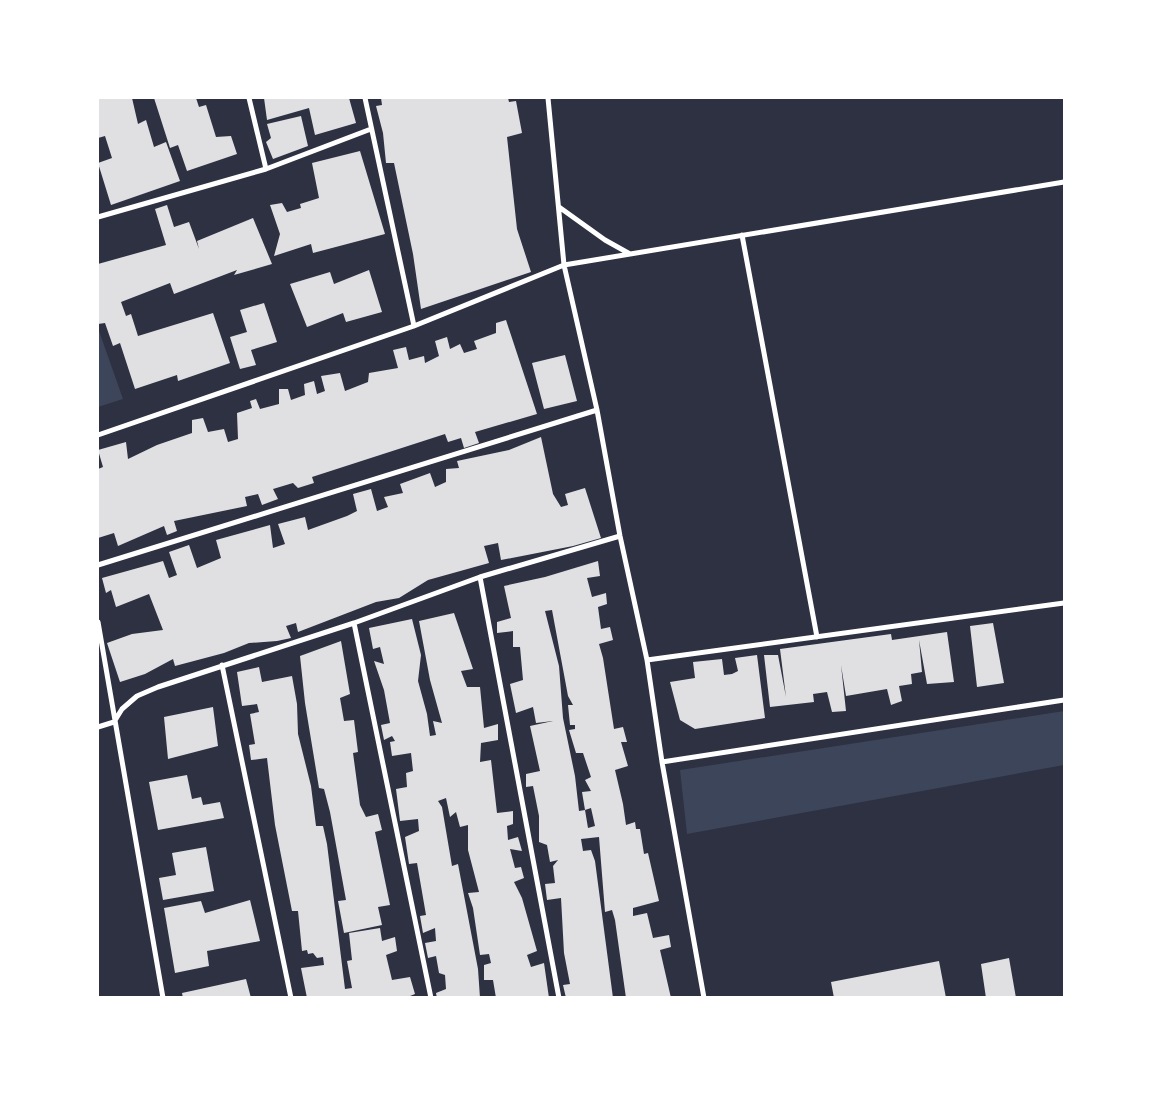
<svg xmlns="http://www.w3.org/2000/svg" width="1162" height="1095" font-family="Cabin,sans-serif">
<rect width="100%" height="100%" fill="#2d3142"/>
<!-- green -->
<path fill="#3c4559" d="M98,328L123,399L98,407Z
M1064,711V765L687,834L680,770Z"/>
<!-- building -->
<path fill="#e0e0e3" fill-rule="evenodd" d="M98,98H132L138,124L146,120L154,147L166,142L180,181L111,205L98,163L112,158L105,136L98,138Z
M154,98H196L199,107L206,105L216,137L231,136L237,154L187,171L178,145L170,148Z
M264,98H349L356,123L315,135L309,108L267,120Z
M381,98H508L509,102L516,101L522,133L507,137L517,229L531,272L421,309L413,254L394,163H386L383,133L376,106L382,105Z
M301,116L308,146L273,159L266,142L271,138L267,124Z
M360,151L385,234L313,253L311,244L274,256L280,234L270,205L282,203L287,212L301,208L300,204L319,198L312,163Z
M167,205L174,227L189,222L199,249L197,241L253,218L272,264L234,275L237,270L174,294L170,283L121,302L126,316L131,314L138,336L213,313L230,363L178,381L177,375L135,389L120,343L113,346L105,323L98,324V264L166,245L155,209Z
M369,270L382,312L346,322L343,313L307,327L290,284L330,272L334,284Z
M264,303L277,342L251,350L256,365L240,369L230,337L247,332L240,310Z
M506,320L537,414L475,432L479,443L464,448L461,438L448,442L445,434L312,477L314,483L298,488L293,483L273,489L278,499L262,505L258,494L245,497L247,506L174,521L177,531L167,535L164,526L118,546L114,533L98,538V469L103,467L98,450L126,442L128,459L157,445L192,433V420L203,418L208,432L224,429L228,442L238,439L237,413L252,408L250,401L256,399L260,409L279,404V389H288L291,400L305,395L304,384L314,381L317,394L325,391L321,376L340,373L345,391L368,382L369,373L398,368L393,350L406,347L409,360L424,356L425,363L439,356L435,341L447,337L450,349L460,344L464,353L477,349L474,341L496,333V323Z
M565,355L577,401L544,409L532,363Z
M541,437L553,494L561,507L568,505L565,494L585,488L601,538L573,546L501,560L498,543L484,546L489,563L428,580L399,598L376,602L298,632L296,623L286,626L291,638L277,641L249,643L224,653L175,666L173,659L145,674L120,682L107,643L132,634L163,630L149,594L116,607L111,590L106,593L102,578L163,561L169,578L177,575L169,552L189,545L197,568L221,558L216,540L270,525L273,548L285,544L278,524L305,517L308,530L347,516L357,511L353,494L371,489L377,511L388,507L384,497L403,493L400,484L430,473L435,487L446,482V469L459,468L457,461L509,450Z
M598,561L600,576L587,578L592,597L606,593L607,604L598,607L601,629L610,627L613,640L599,644L603,658L614,729L623,727L627,742H621L628,766L615,770L623,804L626,825L635,822L636,829H640L644,854L648,853L659,901L633,908V916L647,913L653,938L669,935L671,947L660,950L671,998H626L615,920L612,910L605,912L599,837L581,839L583,851L591,850L595,861L613,998H566L563,985L570,984L564,953L561,898L547,900L545,884L555,883L553,866L558,860L550,862L547,845L539,842V816L533,786L526,787V774L540,771L530,726L553,721L536,723L533,707L516,713L510,684L523,680L520,647H513V631L497,633V622L511,618L504,586L545,577ZM552,610L568,696L573,705H568L570,725H575V729L569,730L576,753H583L591,777L585,780L591,791L582,792L585,810L579,811L575,776L563,718L559,666L545,611ZM591,808L595,826L588,828L585,810Z
M454,613L473,669L461,671L467,687H480L484,728L498,724V740L481,743L480,762L491,760L497,813L513,811V824L507,826L508,840L518,837L522,851L510,849L515,868L521,867L524,878L514,882L522,898L537,951L527,955L531,967L544,963L549,998H496L493,980H484V965L491,963L489,954L480,955L473,908L468,893L479,892L468,850V825L460,827L456,812L450,817L446,798L438,801L442,807L452,866L458,864L478,969L480,998H437L436,993L446,989L445,975L439,973L436,956L428,958L425,943L436,941L435,928L423,933L420,916L426,915L417,863L409,864L405,837L419,831L418,819L400,821L396,789L407,787L406,773L413,771L411,753L392,756L390,742L395,741L392,736L384,740L381,725L390,723L384,690L374,661L384,664L380,647L373,649L369,628L412,619L421,655L418,681L427,714L430,736L436,735L433,721L442,723L430,680L419,621Z
M993,623L1004,683L977,687L970,626Z
M947,632L954,682L927,684L919,640L922,672L911,674L912,684L899,686L902,701L891,705L887,689L846,696L841,665L846,711L832,712L827,692L813,694L814,702L770,707L764,655H778L786,697L780,649L891,634L892,640Z
M341,641L350,694L340,698L344,721L354,720L358,752L353,753L360,805L366,817L378,814L382,830L375,832L390,905L378,907L382,925L344,933L338,901L346,900L330,812L324,789L319,788L305,703L300,656Z
M757,655L765,718L695,729L680,720L670,682L695,678L693,662L722,659L724,675L732,674L738,671L735,658Z
M259,667L262,682L292,676L297,704L298,734L311,786L316,826H323L327,844L345,989L352,988L347,961L352,960L349,933L380,928L382,941L395,937L397,951L386,955L392,980L410,977L415,994L405,998H307L301,968L324,965L323,957L317,958L313,953L308,954L307,950L302,951L298,911H292L275,825L267,758L251,760L249,745L255,744L250,714L259,712L257,704L242,706L237,672Z
M213,707L218,746L168,759L164,717Z
M187,775L192,799L201,797L203,805L220,802L224,818L158,830L149,782Z
M206,847L214,891L163,900L159,878L176,875L172,853Z
M250,900L260,941L207,951L209,966L175,973L164,908L201,901L205,913Z
M1009,958L1016,998H986L981,964Z
M939,961L946,998H834L831,982Z
M246,979L251,998H183L182,993Z"/>
<g fill="none" stroke-linecap="round" stroke-linejoin="round">
<!-- minor -->
<path stroke="#fff" stroke-width="5" d="M249,98L266,169
M365,98L414,326
M548,98L564,265L597,410L620,536L647,660L662,762L704,998
M559,207L605,240L630,254
M98,217L266,169L371,129
M742,235L817,637
M98,435L414,326L564,265L1064,182
M98,565L597,410
M480,577L559,998
M98,622L163,998
M354,623L431,998
M647,660L1064,603
M222,665L291,998
M98,727L114,722L122,709L137,696L158,687L354,623L480,577L620,536
M662,762L1064,700"/>
</g>
<!-- border -->
<rect width="1162" height="1095" fill="none" stroke="#ffffff" stroke-width="198"/>
</svg>
